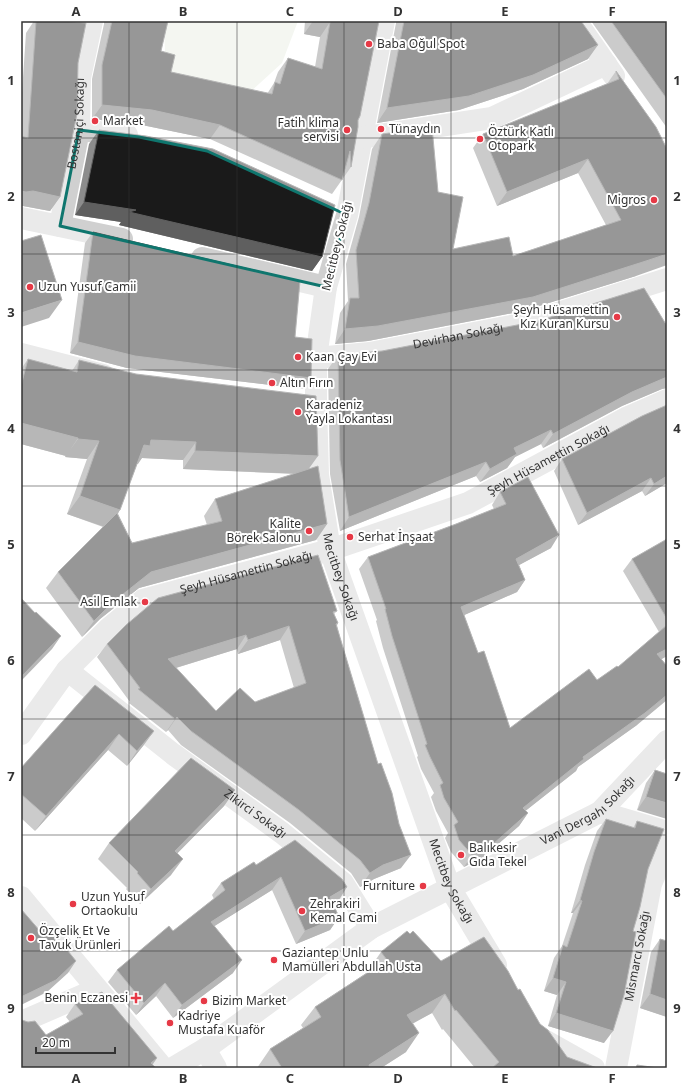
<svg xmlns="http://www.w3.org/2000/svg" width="688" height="1089" font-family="'Noto Sans',sans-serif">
<rect width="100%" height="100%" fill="#fff"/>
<!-- green -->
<path fill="#e6ecdf" d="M166,21H298L282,63L248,94L169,78C165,59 163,40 166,21Z"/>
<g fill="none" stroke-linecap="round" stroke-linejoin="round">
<!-- street -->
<g stroke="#d0d0d0" stroke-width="22">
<path id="s1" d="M384,21L347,215L326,287L316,358V403L318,475L330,550L450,888L496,965"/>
<path d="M576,21L614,76"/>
<path d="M79,130L127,135"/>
<path d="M360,138L492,118L606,64"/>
<path d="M21,218L122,239"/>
<path id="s2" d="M60,226L79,130L80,78L92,21"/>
<path d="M202,258L326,287"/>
<path d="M21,354L103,375"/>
<path id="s3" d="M316,358L370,353L526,323L667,279"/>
<path id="s4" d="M67,670L173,754L282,833L343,883L371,928"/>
<path id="s5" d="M21,734L67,670L108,629L143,600L330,550L468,503L628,417L667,400"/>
<path d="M600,812L664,831"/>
<path d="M21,897L163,1068"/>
<path d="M21,1022L97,989"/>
<path d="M537,1036L594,1068"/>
<path d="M205,1049L216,1068"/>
<path id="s6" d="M173,1068L205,1049L371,928L600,812L667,741"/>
<path id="s7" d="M616,1068L651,884L667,846"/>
</g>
</g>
<!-- wall -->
<path fill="#8c8c8c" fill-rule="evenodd" d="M34,21H63L78,63L60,197L50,211L23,206H21V107L26,33Z
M104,21H168L161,51L171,72L267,94L274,83L278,72L288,58L315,67L320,37L304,34L305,21H379L358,120L351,167L332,194L210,139L142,125L92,119V79L104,24Z
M396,21H581L588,59L523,89L459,110L377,123L396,23Z
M591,21H667V128Z
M616,71L666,147L636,276L523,311L368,341L335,344L340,313L348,301L346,264L359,217L372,149L382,134L438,192L453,249L513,256L606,225L578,173L497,206L473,148L483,134L607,84Z
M99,130L322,257L312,271L119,225L121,222L75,215L89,144Z
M93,232L304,389L127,368L70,353L85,243Z
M667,326V388L662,389L622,406L543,448L541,444L515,457L507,468L480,482L476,476L340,531L330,474L328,369L338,355Z
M28,359L72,371L79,360L309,469L327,524L316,540L139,588L100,619L82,637L46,588L58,572L103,527L67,514L87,459L65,457L66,456L21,444V369ZM142,458L183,460V469L295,474L215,499L204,516L207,525L132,543L118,514L137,464Z
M667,405V483L645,496L642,491L578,525L554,471L562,459Z
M500,492L551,548L519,565L525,580L517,592L464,615L478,653L510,728L597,680L618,667L659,632L623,571L632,559L664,541L667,537V656L661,659L637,725L578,767L576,771L525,811L528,813L519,826L483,857L464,867L451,852L445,838L448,833L436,811L431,797L434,793L421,769L417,757L418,756L383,648L376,621L377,620L359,569L368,557L456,524L494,509L492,505Z
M337,611L334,614L338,623L337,626L401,868L374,879L360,887L351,873L290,823L181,745L168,730L166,732L129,703L130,702L97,657L107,644ZM280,640L294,688L255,702L216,711L176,668L237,649L238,654Z
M95,685L154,731L143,746L127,766L108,750L35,831L21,818V768Z
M655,770L667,774L637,810L646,783Z
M235,790L224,806L177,853L171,875L140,904L126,889L127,888L98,859L109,843Z
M606,819L633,828L637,821L648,869L633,931L604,1043L548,1026L557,995L544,991L554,958L562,946L573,913H571L585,865L597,831Z
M256,865L339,900L333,903L339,917L330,930L296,944L272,890L214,926L233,973L173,1018L156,996L136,1015L108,982L117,970L173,931L214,899L212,895L221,883Z
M410,934L441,961L518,990L540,1024L567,1057L597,1068H475L443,1029L442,1030L432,1013L412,1023L406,1052L381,1068H257L270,1049L303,1028L301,1025L315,1007L368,972V971L381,952Z
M660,939L667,941V1017L640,1008L651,952Z
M75,1004L157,1058L153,1064L21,1068L22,1020L46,1035L70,1022L66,1017Z"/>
<!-- shaded-wall -->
<path fill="#5f5f5f" d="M313,21H320L330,22L320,37L304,34Z
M598,45L588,59L523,89L459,110L377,123L387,108Z
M102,105L152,110L220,125L210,139L142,125L92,119Z
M588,159L578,173L497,206L507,192Z
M21,191H33L60,197L50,211L23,206H21Z
M84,202L136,210L322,257L312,271L119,225L121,222L75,215Z
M667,254V265L636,276L523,311L368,341L335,344L345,329Z
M62,300L49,318L21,327V313Z
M78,342L311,378L304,389L127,368L70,353Z
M667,377V388L662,389L622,406L543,448L553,434L632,392Z
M21,423L78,438L66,456L21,444Z
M551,430L541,444L515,457L507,468L480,482L490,469L514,448Z
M78,439L99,441L87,459L65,457Z
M151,440L196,442L183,460L142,458L138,464L131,463L144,445Z
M195,451L318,456L305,474L183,469Z
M486,462L476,476L340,531L349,517Z
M667,476V483L645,496L654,484Z
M651,478L642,491L578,525L587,513Z
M80,496L120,510L108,528L67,514Z
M327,524L316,540L139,588L100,619L82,637L94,621L112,603L151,572Z
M559,535L551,548L508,571L516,559Z
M525,580L517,592L453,620L461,607Z
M289,626L280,640L238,654L248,640Z
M246,635L237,649L159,673L168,659Z
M61,636L52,649L21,681V677Z
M667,649V656L648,667L657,654Z
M667,695V700L637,725L578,767L576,771L514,820L523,808L583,757Z
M177,717L168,730L166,732L175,719Z
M154,731L143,746L127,766L137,751Z
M119,734L108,750L35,831L46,816Z
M235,790L224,806L164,867L175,851Z
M646,797L667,803V819L637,810Z
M528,813L519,826L483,857L464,867L472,855Z
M411,855L401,868L374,879L360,887L370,873L383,865Z
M183,859L171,875L140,904L151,889Z
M281,877L272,890L202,934L211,922Z
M347,887L339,900L321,910L330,897Z
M580,900L582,901L573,913H571Z
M339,917L330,930L296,944L305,931Z
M242,960L233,973L173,1018L182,1005Z
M76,961L68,973L47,992L21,1005V997Z
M553,978L566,982L557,995L544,991Z
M165,983L156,996L136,1015L144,1003Z
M445,994L432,1013L394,1034L407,1015Z
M650,994L667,1000V1017L640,1008Z
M556,1013L613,1031L604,1043L548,1026Z
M419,1033L406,1052L381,1068H367L369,1065Z
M157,1058L150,1068L151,1063Z"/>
<!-- building -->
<path fill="#1a1a1a" stroke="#5f5f5f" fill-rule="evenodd" d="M36,21H63L86,23L78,63L77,114L60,197L33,191L26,192L21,191V136L28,138Z
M112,21H168L161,51L175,55L171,72L272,94L275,82L280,84L288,58L322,69L330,22L320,21H379L360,116L358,120V127L351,167L350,151L342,180L220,125L152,110L102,105V65Z
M404,21H581L598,45L533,75L469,96L387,108Z
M611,21H667V99Z
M616,71L656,127L667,149V254L646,261L533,297L378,326L345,329L350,298H359L356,250L369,203L382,134L432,127L438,192L463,197L453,249L509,237L513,256L621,220L588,159L507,192L483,134L619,79Z
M99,130L146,136L213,149L335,205L322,257L129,212L136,210L84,202Z
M93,232L300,281L295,337L312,339L311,378L135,356L78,342Z
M41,235L62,300L21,313V241Z
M644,288L667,326V377L632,392L553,434L551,430L514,448L517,454L490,469L486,462L349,517L340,460L338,355L382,351L538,321Z
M28,359L77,372L79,360L136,374L316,396L318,456L195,451L196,442L151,440L150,446L144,445L120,510L80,496L99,441L78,439V438L21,423V386Z
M667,405V476L654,484L651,478L587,513L562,459L642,416Z
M318,466L327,524L151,572L112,603L94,621L58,572L117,513L132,543L222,521L215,499Z
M528,477L559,535L516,559L525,580L461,607L478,653L484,651L510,728L589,669L597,680L617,666L618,667L667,625V649L657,654L667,666V695L645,713L583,757L584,759L523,808L528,813L492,845L472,855L459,840L454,825L458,822L444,798L440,785L443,783L430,757L425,745L427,744L392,636L385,609H386L368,557L456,524L506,504L500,492Z
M667,539V619L632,559Z
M318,555L337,611L333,612L338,623L336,624L378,764L381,763L392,793L399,824L411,855L383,865L370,873L360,860L299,810L191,731L177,717L175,719L138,689L140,688L107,644L126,625L158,598ZM289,626L306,683L255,702L240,688L216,711L168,659L246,635L248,640Z
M21,598L35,613L36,612L61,636L21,677Z
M95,685L154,731L137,751L119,734L46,816L21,794V768Z
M191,758L235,790L175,851L183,859L151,889L137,873L138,872L109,843Z
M655,770L667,774V803L646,797Z
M606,819L635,828L637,821L664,829L648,869L640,907L633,931L636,932L624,995L613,1031L556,1013L566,982L553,978L563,945L567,947L582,901L580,900L594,852Z
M295,840L342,879L347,887L330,897L339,917L305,931L281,877L211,922L242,960L182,1005L165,983L144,1003L117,970L169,926L173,931L225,890L221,883L254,862L256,865Z
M21,909L40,931L47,925L76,961L56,980L21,997Z
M407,931L410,934L413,931L441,961L484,937L508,971L518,990L520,989L540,1024L548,1030L567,1057L597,1068H492L499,1062L456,1010L455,1011L445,994L407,1015L419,1033L369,1065L370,1068H282L270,1049L321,1017L315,1007L387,960L381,952Z
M660,939L667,941V1000L650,994Z
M102,992L157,1058L151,1063L156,1068H21V1018L22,1020L28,1022L35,1021L46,1035L83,1014L75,1004Z
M637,1065L658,1068H636Z"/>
<!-- marked area -->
<path d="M0 0H688V1089H0ZM79,130L139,137L207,151L347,215L326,287L60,226Z" fill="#fff" fill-opacity=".55" fill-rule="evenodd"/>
<path fill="none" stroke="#0f766e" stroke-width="3" stroke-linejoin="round" d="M79,130L139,137L207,151L347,215L326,287L60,226Z"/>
<!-- grid -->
<path fill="none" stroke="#333" stroke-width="1" stroke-opacity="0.55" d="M129,21V1068M237,21V1068M344,21V1068M451,21V1068M559,21V1068M21,138H667M21,254H667M21,370H667M21,486H667M21,603H667M21,719H667M21,835H667M21,951H667"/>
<!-- markers -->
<g fill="#e63946" stroke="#fff" stroke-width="1.5">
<circle cx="369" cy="44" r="4"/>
<circle cx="95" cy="121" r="4"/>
<circle cx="381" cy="129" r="4"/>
<circle cx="347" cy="130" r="4"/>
<circle cx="480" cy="139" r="4"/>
<circle cx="654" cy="200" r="4"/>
<circle cx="30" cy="287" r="4"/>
<circle cx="617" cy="317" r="4"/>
<circle cx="298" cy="357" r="4"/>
<circle cx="272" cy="383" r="4"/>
<circle cx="298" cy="412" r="4"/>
<circle cx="309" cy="531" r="4"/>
<circle cx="350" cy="537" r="4"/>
<circle cx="145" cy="602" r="4"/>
<circle cx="461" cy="855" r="4"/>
<circle cx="423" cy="886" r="4"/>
<circle cx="73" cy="904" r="4"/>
<circle cx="302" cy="911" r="4"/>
<circle cx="31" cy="938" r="4"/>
<circle cx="274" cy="960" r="4"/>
<path d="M134 992h4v4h4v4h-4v4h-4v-4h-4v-4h4z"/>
<circle cx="204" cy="1001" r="4"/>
<circle cx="170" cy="1023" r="4"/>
</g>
<g text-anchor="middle" stroke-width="4" stroke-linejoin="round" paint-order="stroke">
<!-- poi labels -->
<g font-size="12" fill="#333" stroke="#fff" text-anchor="start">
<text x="377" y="48">Baba Oğul Spot</text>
<text x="103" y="125">Market</text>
<text x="339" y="127" text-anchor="end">Fatih klima<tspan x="339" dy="14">servisi</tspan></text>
<text x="389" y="133">Tünaydın</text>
<text x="488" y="136">Öztürk Katlı<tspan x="488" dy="14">Otopark</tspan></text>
<text x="646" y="204" text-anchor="end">Migros</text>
<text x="38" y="291">Uzun Yusuf Camii</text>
<text x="609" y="314" text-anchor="end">Şeyh Hüsamettin<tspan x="609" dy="14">Kız Kuran Kursu</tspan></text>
<text x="306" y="361">Kaan Çay Evi</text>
<text x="280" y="387">Altın Fırın</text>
<text x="306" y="409">Karadeniz<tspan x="306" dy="14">Yayla Lokantası</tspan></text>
<text x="301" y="528" text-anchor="end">Kalite<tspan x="301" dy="14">Börek Salonu</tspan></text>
<text x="358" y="541">Serhat İnşaat</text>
<text x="137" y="606" text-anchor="end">Asil Emlak</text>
<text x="469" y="852">Balıkesir<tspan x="469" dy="14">Gıda Tekel</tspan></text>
<text x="415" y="890" text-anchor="end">Furniture</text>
<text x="81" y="901">Uzun Yusuf<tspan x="81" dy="14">Ortaokulu</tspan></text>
<text x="310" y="908">Zehrakiri<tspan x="310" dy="14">Kemal Cami</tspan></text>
<text x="39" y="935">Özçelik Et Ve<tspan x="39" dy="14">Tavuk Ürünleri</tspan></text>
<text x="282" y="957">Gaziantep Unlu<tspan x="282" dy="14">Mamülleri Abdullah Usta</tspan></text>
<text x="128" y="1002" text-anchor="end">Benin Eczanesi</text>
<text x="212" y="1005">Bizim Market</text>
<text x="178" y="1020">Kadriye<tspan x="178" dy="14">Mustafa Kuaför</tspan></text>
</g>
<!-- street labels -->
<g font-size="12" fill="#333" stroke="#fff">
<text dy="4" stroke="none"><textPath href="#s2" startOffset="104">Bostaniçi Sokağı</textPath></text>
<text transform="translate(337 246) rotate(-76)" y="4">Meсitbey Sokağı</text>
<text dy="4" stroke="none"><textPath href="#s3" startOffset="144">Devirhan Sokağı</textPath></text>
<text dy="4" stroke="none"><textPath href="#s5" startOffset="613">Şeyh Hüsamettin Sokağı</textPath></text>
<text dy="4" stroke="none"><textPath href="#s5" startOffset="289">Şeyh Hüsamettin Sokağı</textPath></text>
<text dy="4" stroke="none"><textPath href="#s1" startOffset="566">Meсitbey Sokağı</textPath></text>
<text dy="4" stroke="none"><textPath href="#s6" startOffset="490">Vani Dergahı Sokağı</textPath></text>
<text dy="4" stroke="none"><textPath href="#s4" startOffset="237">Zikirci Sokağı</textPath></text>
<text dy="4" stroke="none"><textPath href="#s1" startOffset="890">Meсitbey Sokağı</textPath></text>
<text dy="4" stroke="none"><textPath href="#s7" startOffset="114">Mismarcı Sokağı</textPath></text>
</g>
</g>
<!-- border -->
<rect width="688" height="1089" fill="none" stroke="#ffffff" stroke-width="44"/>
<!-- scale -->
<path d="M36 1047v6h79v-6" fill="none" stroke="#333333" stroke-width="2"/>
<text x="42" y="1047" font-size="12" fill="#333333" stroke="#ffffff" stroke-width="3" paint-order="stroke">20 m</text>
<rect x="22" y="22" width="644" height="1045" fill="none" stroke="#333" stroke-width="1.5"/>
<g font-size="13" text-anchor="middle" font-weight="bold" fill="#333">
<text x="76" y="16">A</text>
<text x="183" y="16">B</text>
<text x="290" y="16">C</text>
<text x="398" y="16">D</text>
<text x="505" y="16">E</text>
<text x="612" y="16">F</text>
<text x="11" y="85">1</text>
<text x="677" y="85">1</text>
<text x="11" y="201">2</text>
<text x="677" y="201">2</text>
<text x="11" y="317">3</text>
<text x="677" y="317">3</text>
<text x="11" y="433">4</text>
<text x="677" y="433">4</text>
<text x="11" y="549">5</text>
<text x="677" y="549">5</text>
<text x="11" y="665">6</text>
<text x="677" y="665">6</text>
<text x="11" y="781">7</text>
<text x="677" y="781">7</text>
<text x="11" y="897">8</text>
<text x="677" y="897">8</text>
<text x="11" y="1013">9</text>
<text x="677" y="1013">9</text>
<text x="76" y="1083">A</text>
<text x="183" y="1083">B</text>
<text x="290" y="1083">C</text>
<text x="398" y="1083">D</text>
<text x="505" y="1083">E</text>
<text x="612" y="1083">F</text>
</g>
</svg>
